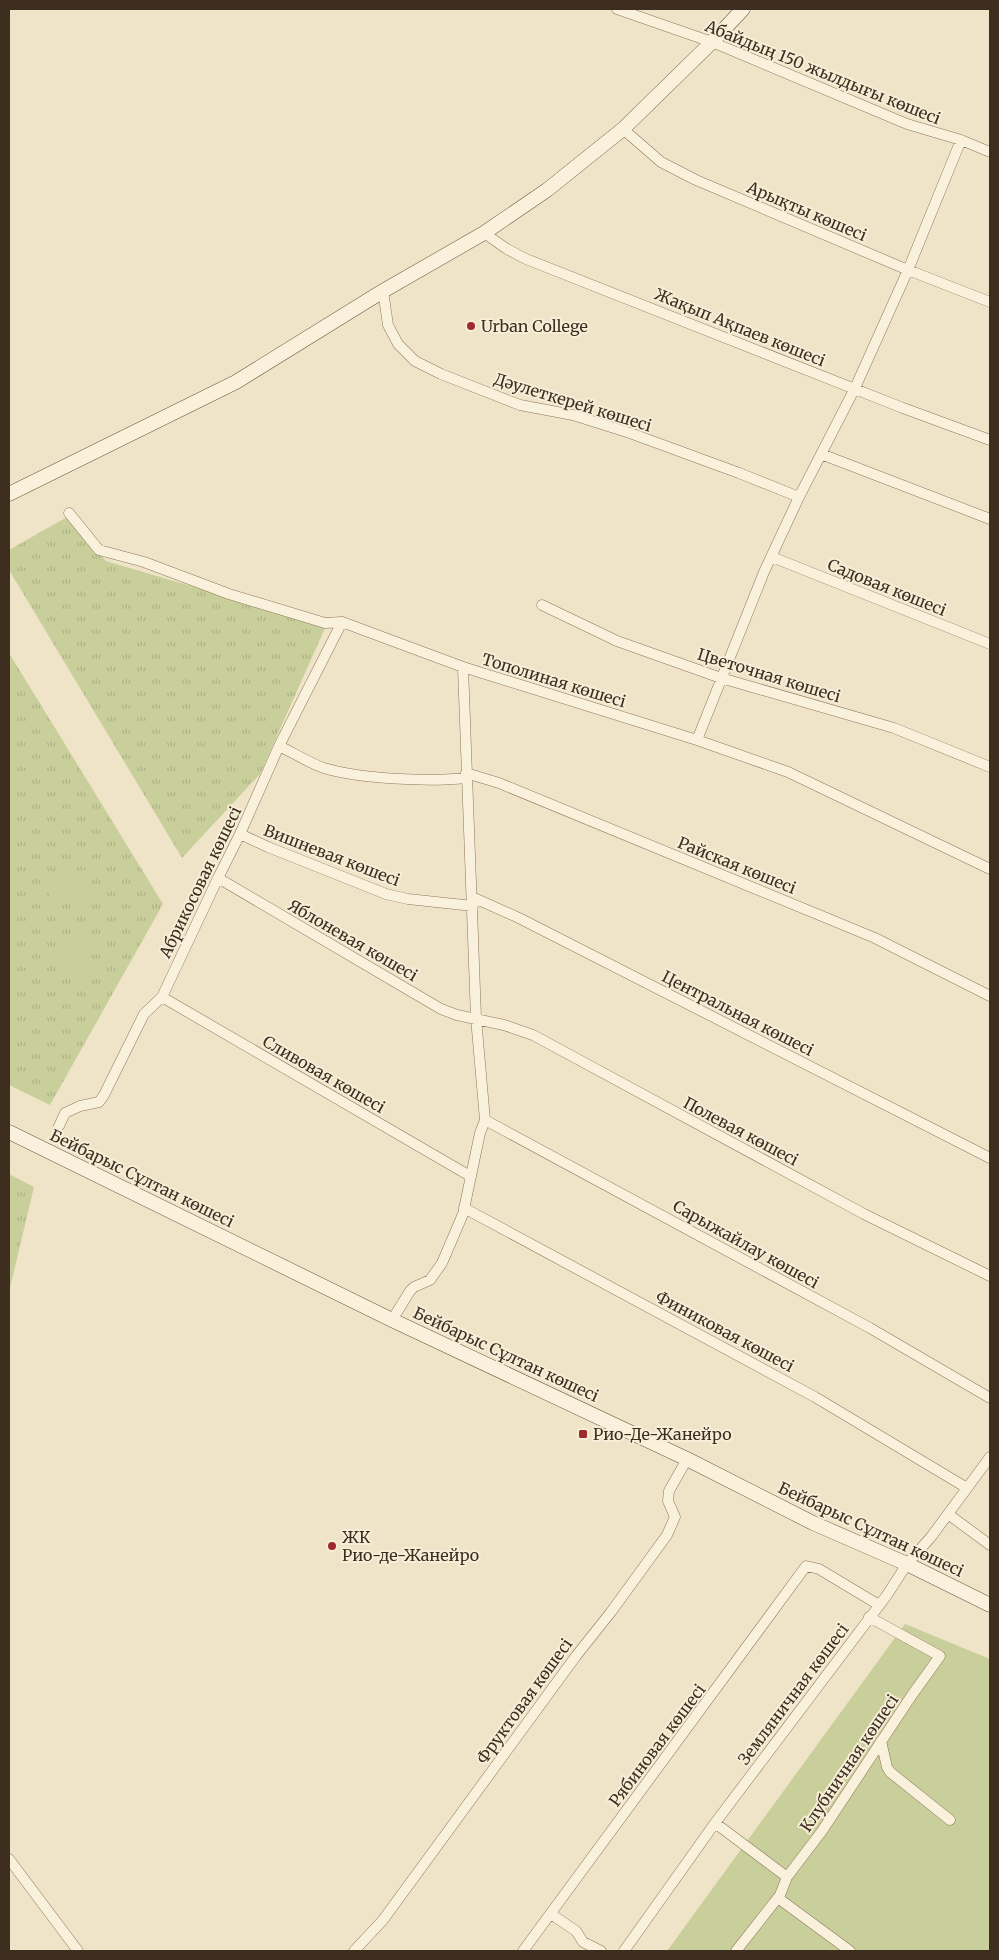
<svg xmlns="http://www.w3.org/2000/svg" width="999" height="1960" font-family="Merriweather,serif">
<defs>
<pattern id="grass-tufts" width="24" height="20" patternUnits="userSpaceOnUse" patternTransform="scale(1.25)"><rect width="24" height="20" fill="#c9cf9b"/><path d="M3 7l-1-3M5 7V3M7 7l1-3M15 17l-1-3M17 17v-4M19 17l1-3" fill="none" stroke="#aeb285"/></pattern>
</defs>
<rect width="100%" height="100%" fill="#f0e4c8"/>
<!-- grass -->
<path fill="url(#grass-tufts)" d="M67,517L106,561L326,626L260,774L182,858L9,570V550Z
M9,653L163,904L50,1105L9,1085Z
M9,1174L34,1187L9,1292Z"/>
<!-- garden -->
<path fill="#c9cf9b" d="M89,870L90,901L49,902L48,872Z
M90,934L89,977H60V935Z
M9,982H14L16,1031L9,1032Z
M905,1624L990,1659V1951H667Z"/>
<g fill="none" stroke-linecap="round" stroke-linejoin="round">
<defs>
<path id="street" d="M617,9L712,42L907,124L961,140L990,152
M623,129L661,162L696,180L908,270L990,302
M484,233L507,249L526,259L903,408L990,440
M383,291L388,325L398,344L415,361L441,374L520,405L573,415L630,433L739,473L799,497
M821,454L990,519
M69,513L99,550L144,562L229,594L325,623L342,622L463,667L697,740L788,772L990,869
M772,557L990,644
M542,605L617,641L721,678L894,728L990,767
M697,740L764,572L799,497L855,388L908,270L961,140
M279,746C294,753 309,763 324,768C360,779 429,782 466,778
M466,773L499,783L875,938L990,996
M240,834L268,847L386,894L408,899L473,906
M218,878L441,1009L457,1015L504,1025L533,1035L864,1214L990,1276
M472,897L519,918L990,1158
M162,997L470,1176
M485,1120L870,1328L990,1398
M59,1126L65,1113L80,1106L99,1102L104,1095L144,1014L162,997L218,878L240,834L279,746L342,622
M464,1208L815,1397L967,1488
M392,1320L410,1291L414,1287L430,1280L442,1263L463,1214L480,1133L485,1120L476,1018L463,667
M948,1514L990,1545
M881,1741L887,1767L890,1772L950,1820
M715,1823L787,1877
M9,1859L78,1951
M778,1898L850,1951
M551,1914L576,1931L583,1942L601,1951
M354,1951L383,1920L576,1656L611,1612L667,1535L675,1517L668,1501L669,1491L687,1459
M523,1951L806,1566L819,1569L879,1605
M624,1951L715,1823L887,1595L907,1564L931,1537L990,1457
M736,1951L780,1895L787,1877L822,1831L912,1695L940,1656L869,1617"/>
<path id="secondary" d="M9,494L236,382L383,291L484,233L547,190L623,129L712,42L743,9
M9,1132L392,1320L687,1459L813,1523L907,1564L990,1605"/>
</defs>
<!-- street casing -->
<use href="#street" stroke="#8d765c" stroke-width="11"/>
<!-- secondary casing -->
<use href="#secondary" stroke="#6f573f" stroke-width="15"/>
<!-- street -->
<use href="#street" stroke="#faf1dc" stroke-width="10"/>
<!-- secondary -->
<use href="#secondary" stroke="#faf1dc" stroke-width="14"/>
</g>
<!-- markers -->
<g fill="#9e2a2b" stroke="#f7eed8" stroke-width="2">
<circle cx="471" cy="326" r="5"/>
<rect x="578" y="1429" width="10" height="10" rx="2.5"/>
<circle cx="332" cy="1546" r="5"/>
</g>
<g text-anchor="middle" stroke-width="4" stroke-linejoin="round" paint-order="stroke">
<!-- street labels -->
<g font-size="16" fill="#3d2e20" stroke="#f7eed8">
<text transform="translate(823 72) rotate(22)" y="6">Абайдың 150 жылдығы көшесі</text>
<text transform="translate(807 211) rotate(23)" y="6">Арықты көшесі</text>
<text transform="translate(740 327) rotate(22)" y="6">Жақып Ақпаев көшесі</text>
<text transform="translate(573 402) rotate(17)" y="6">Дәулеткерей көшесі</text>
<text transform="translate(887 587) rotate(22)" y="6">Садовая көшесі</text>
<text transform="translate(769 675) rotate(17)" y="6">Цветочная көшесі</text>
<text transform="translate(554 680) rotate(17)" y="6">Тополиная көшесі</text>
<text transform="translate(332 855) rotate(21)" y="6">Вишневая көшесі</text>
<text transform="translate(737 865) rotate(22)" y="6">Райская көшесі</text>
<text transform="translate(200 882) rotate(-64)" y="6">Абрикосовая көшесі</text>
<text transform="translate(353 940) rotate(30)" y="6">Яблоневая көшесі</text>
<text transform="translate(738 1013) rotate(27)" y="6">Центральная көшесі</text>
<text transform="translate(324 1074) rotate(30)" y="6">Сливовая көшесі</text>
<text transform="translate(741 1131) rotate(28)" y="6">Полевая көшесі</text>
<text transform="translate(142 1178) rotate(26)" y="6">Бейбарыс Сұлтан көшесі</text>
<text transform="translate(746 1244) rotate(29)" y="6">Сарыжайлау көшесі</text>
<text transform="translate(725 1331) rotate(28)" y="6">Финиковая көшесі</text>
<text transform="translate(506 1354) rotate(25)" y="6">Бейбарыс Сұлтан көшесі</text>
<text transform="translate(871 1529) rotate(25)" y="6">Бейбарыс Сұлтан көшесі</text>
<text transform="translate(793 1694) rotate(-53)" y="6">Земляничная көшесі</text>
<text transform="translate(524 1701) rotate(-54)" y="6">Фруктовая көшесі</text>
<text transform="translate(657 1745) rotate(-53)" y="6">Рябиновая көшесі</text>
<text transform="translate(849 1763) rotate(-56)" y="6">Клубничная көшесі</text>
</g>
<!-- poi labels -->
<g font-size="16" fill="#3d2e20" stroke="#f7eed8" text-anchor="start">
<text x="481" y="332">Urban College</text>
<text x="593" y="1440">Рио-Де-Жанейро</text>
<text x="342" y="1543">ЖК<tspan x="342" dy="18">Рио-де-Жанейро</tspan></text>
</g>
</g>
<!-- border -->
<rect width="999" height="1960" fill="none" stroke="#3d2e20" stroke-width="20"/>
</svg>
